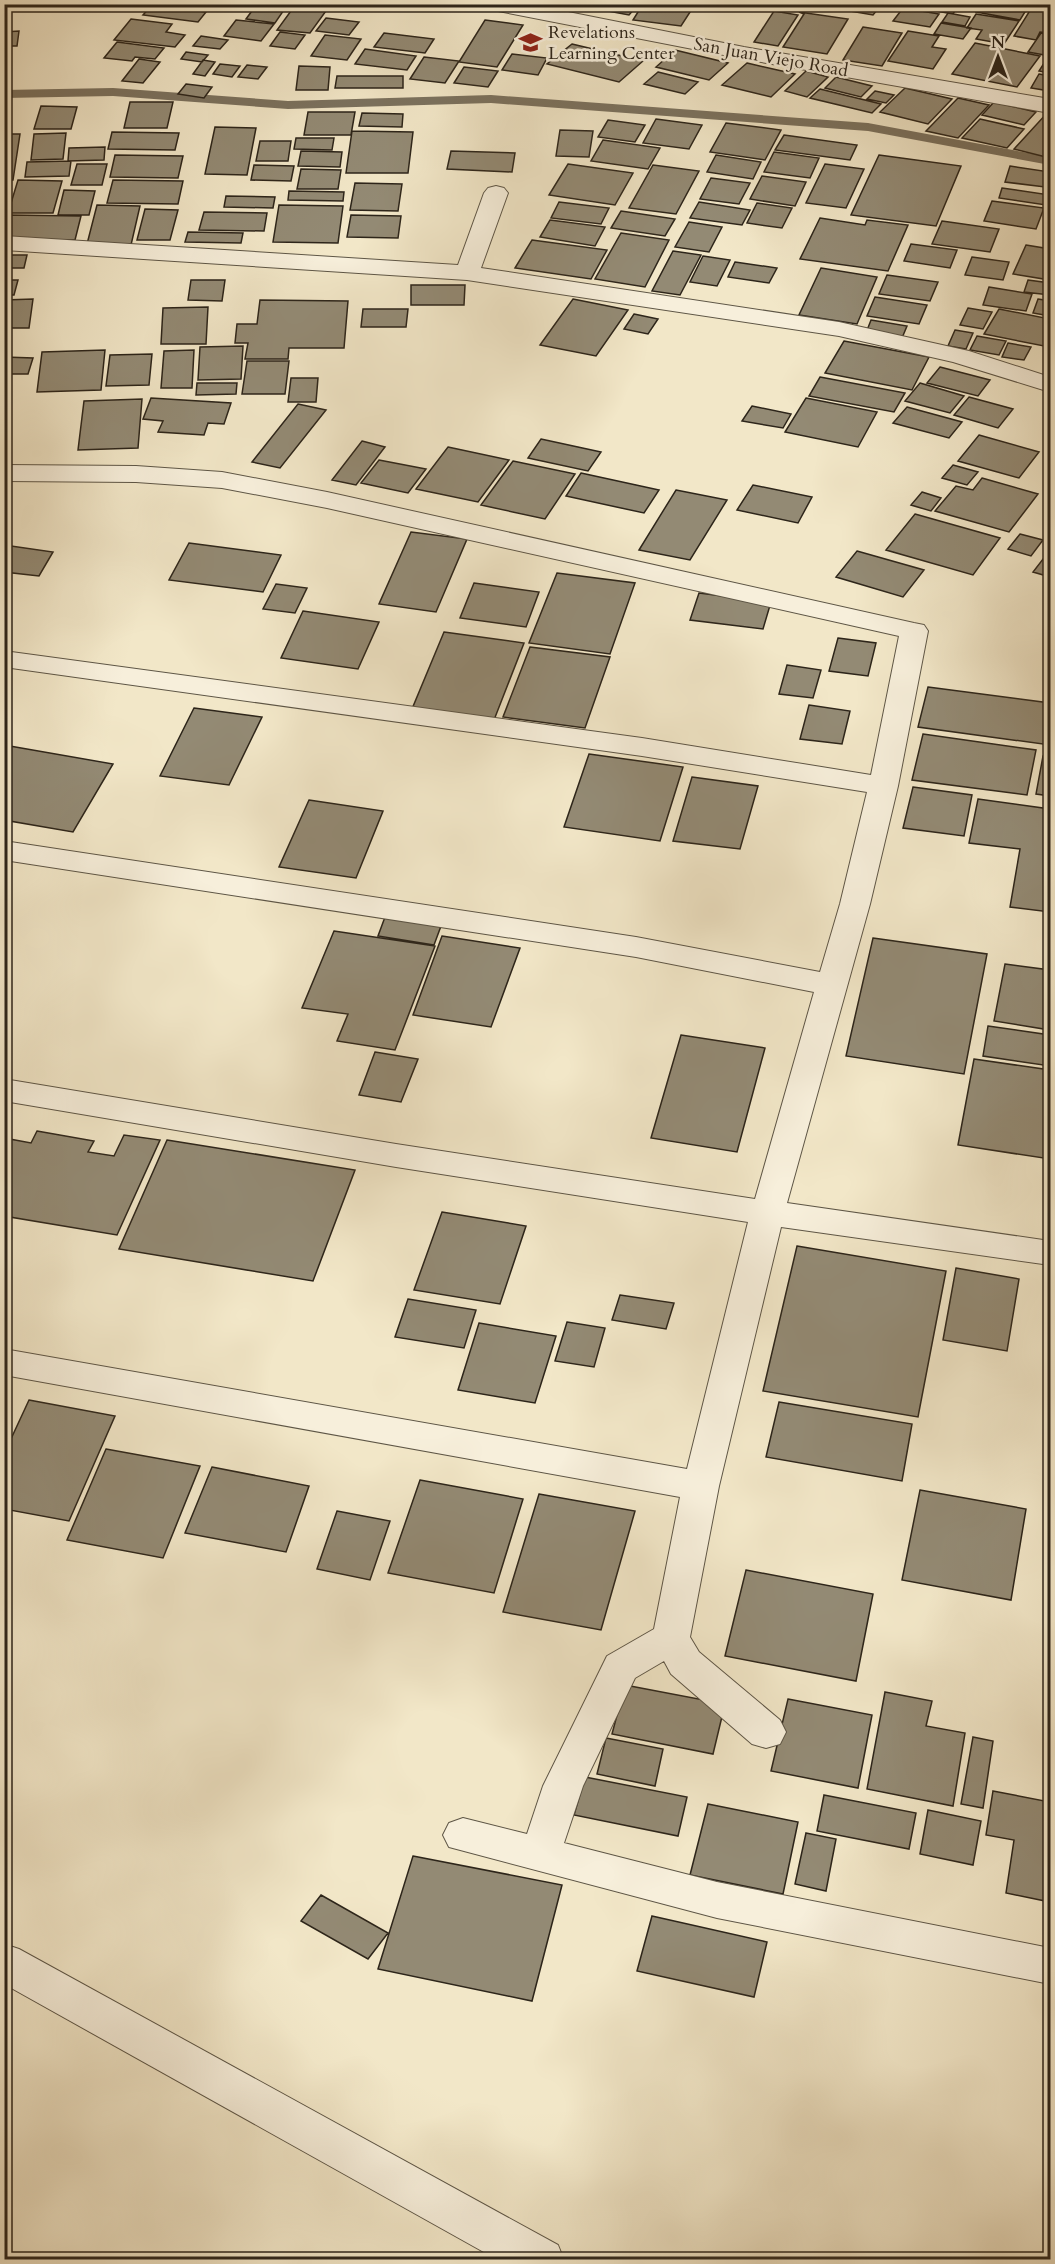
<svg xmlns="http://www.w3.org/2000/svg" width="1055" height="2264" font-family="Cardo,serif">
<rect width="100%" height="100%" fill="#f2e7c8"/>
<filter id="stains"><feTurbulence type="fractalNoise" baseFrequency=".00333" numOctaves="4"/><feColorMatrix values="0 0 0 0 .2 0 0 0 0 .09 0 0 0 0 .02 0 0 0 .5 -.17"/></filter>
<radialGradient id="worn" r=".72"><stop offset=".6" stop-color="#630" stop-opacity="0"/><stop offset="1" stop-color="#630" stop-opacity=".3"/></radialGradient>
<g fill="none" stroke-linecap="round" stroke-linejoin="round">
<!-- stream -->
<path fill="#7b725f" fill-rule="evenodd" d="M113,88L288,101L491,95L868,123L1050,157V165L868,131L491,103L288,109L113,96L4,98V90Z"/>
</g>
<!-- building -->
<path fill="#938a74" stroke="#2d251a" stroke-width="1.5" d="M257,4H288L275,23L246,19Z
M296,4H331L310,33L277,30Z
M551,4H586V9H551Z
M615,4H628L637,6L629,15L608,11Z
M643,4H661L692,9L681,26L633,20Z
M758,4H802L799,11L757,7Z
M810,4H851L846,11Z
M856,4H882L873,15L850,11Z
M914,4H959L953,14L912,7Z
M981,4H1012L1028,7L1020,20L976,12Z
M1034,4L1050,7V33L1040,32L1036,40L1014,36Z
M152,5L206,12L198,22L143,15Z
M903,8L939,14L930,27L893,21Z
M774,11L798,15L778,46L754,42Z
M799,12L848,19L827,54L783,47L804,14Z
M948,13L970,17L965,26L942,22Z
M976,14L1019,21L1004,44L976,39L982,30L967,28Z
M326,18L359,22L349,35L316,31Z
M131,19L172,24L166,32L185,35L175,47L114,40Z
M236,20L274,24L261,41L224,36Z
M485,20L523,25L497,67L459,62Z
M941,23L971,28L963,39L934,34Z
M863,27L902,33L882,66L843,60Z
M19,31L17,46H4V32Z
M908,31L939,36L932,47L946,49L933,69L888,61Z
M280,32L305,35L295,49L270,46Z
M384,33L434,39L425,53L374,47Z
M1041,33L1050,35V56L1028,52Z
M325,35L361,39L347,60L311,56Z
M201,36L228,40L220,49L193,46Z
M117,42L164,48L155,59L135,57L132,61L104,58Z
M975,43L1040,56L1017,87L952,74Z
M572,44L643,61L619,82L547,64Z
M365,49L416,56L407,70L355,64Z
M675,50L728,63L709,80L656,67Z
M186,52L208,55L202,62L181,59Z
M512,54L547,58L538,75L502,70Z
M424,57L459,61L445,83L410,79Z
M1048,57H1050V73L1039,71Z
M139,59L160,62L143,83L122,81Z
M203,60L215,62L205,76L193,74Z
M747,63L795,74L771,97L722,85Z
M220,64L240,66L232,77L213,74Z
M247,65L267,67L258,79L238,77Z
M299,66L330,67L328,90H296Z
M464,67L498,71L488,87L454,83Z
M806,71L828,77L807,97L785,91Z
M658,72L698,82L685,94L644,84Z
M1039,74L1050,76V91L1031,88Z
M337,76H403V88H335Z
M836,77L872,86L861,97L825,88Z
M186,84L212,87L204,98L178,94Z
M905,88L952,99L928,124L880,112Z
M820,89L881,104L872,113L810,98Z
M875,91L894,95L886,103L867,99Z
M958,98L989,105L958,138L926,131Z
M130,102H173L167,128H124Z
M994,102L1036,112L1024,125L982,115Z
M41,106L77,107L71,129H34Z
M308,112H355L351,135H304Z
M362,113L403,114L402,127L359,126Z
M1047,113L1050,114V158L1014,149Z
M656,119L702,125L689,149L643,143Z
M980,119L1024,129L1007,148L962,138Z
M608,120L645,125L635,142L598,137Z
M726,123L781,130L765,160L710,152Z
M215,127L256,128L247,175L205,174Z
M560,130L593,131L589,157L556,156Z
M352,131L413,132L408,173H346Z
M112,132L179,133L175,150L108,149Z
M66,133L63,159L31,160L34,134Z
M4,134H20L13,180H4Z
M784,135L857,145L850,160L775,150Z
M296,138H334L332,150L294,149Z
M603,140L660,148L648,169L591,161Z
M260,141H291L288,161H256Z
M105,147L104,160L68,161L69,148Z
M301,151L342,152L340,167L298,166Z
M451,151L515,153L512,172L447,169Z
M774,152L819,158L810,178L764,172Z
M115,155L183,156L178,178L110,177Z
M716,155L761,162L753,179L707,172Z
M879,155L961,166L936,226L851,215Z
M71,161L69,176L25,177L27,162Z
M77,164H107L102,185H71Z
M568,164L633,173L615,205L549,195Z
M825,164L864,169L846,208L806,203Z
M254,165L294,166L291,181L251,180Z
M653,165L699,171L676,214L629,208Z
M1010,166L1050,172L1045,187L1005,182Z
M301,169L341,170L338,189H297Z
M762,176L806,182L795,206L750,199Z
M711,178L750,183L739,204L700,199Z
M18,180L62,181L53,213H8Z
M113,180L183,181L178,204L107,203Z
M355,183L402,184L398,211L350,210Z
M1002,188L1050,195L1046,205L999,198Z
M64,190L95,191L89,215H58Z
M289,191L344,192L343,201L288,200Z
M226,196L275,197L273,208L224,207Z
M992,201L1044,208L1036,229L984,221Z
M559,202L609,208L601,224L551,218Z
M699,202L750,210L742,225L690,218Z
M757,203L792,208L782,228L747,223Z
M97,205L140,206L131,245L87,244Z
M279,205L343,206L338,243L273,242Z
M145,209L178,210L170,240H137Z
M621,211L675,219L665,236L611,228Z
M204,212L267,213L264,231L199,230Z
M8,215L81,216L75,240L4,239V225Z
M351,215L401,216L398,238L347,237Z
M820,218L865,225L867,220L908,225L888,271L800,259Z
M550,220L605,227L595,246L540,237Z
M942,221L999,229L990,252L932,244Z
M689,222L722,227L709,252L675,247Z
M188,232L243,233L241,243L185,242Z
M621,233L669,240L645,287L595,279Z
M532,240L607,250L591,279L515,268Z
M911,244L957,250L950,268L904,261Z
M1026,245L1050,249V280L1013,274Z
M673,251L701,255L680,295L652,291Z
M4,255H27L24,268H4Z
M703,256L730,260L717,286L690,282Z
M972,257L1009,262L1003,280L965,275Z
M735,262L777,268L769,283L728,277Z
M821,268L877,277L857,324L799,315Z
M887,275L938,282L930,301L879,294Z
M4,280H18L14,295H4Z
M191,280H225L222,301L188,300Z
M1028,280L1050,283V295L1024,292Z
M411,285H465L464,305H411Z
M989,287L1032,294L1026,311L983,305Z
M875,297L927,305L919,324L867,316Z
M33,299L29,328H4V300Z
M573,299L628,310L596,356L540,345Z
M1038,299L1050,301V316L1033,313Z
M260,300L348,301L344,348H289L288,359H245L248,343H235L237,324H257Z
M208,307L206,344H161L163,308Z
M968,308L992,312L983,329L960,325Z
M363,309H408L406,327H361Z
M999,309L1050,319V334L1044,346L984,334Z
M634,314L658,319L648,334L624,329Z
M871,320L907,326L902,338L866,333Z
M955,330L973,333L966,349L948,346Z
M977,336L1006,341L999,355L970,350Z
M844,341L929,357L912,390L825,373Z
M1008,343L1031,347L1024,360L1002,357Z
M243,346L241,379L198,380L200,347Z
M105,350L101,390L37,392L42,352Z
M194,350L192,388H161L164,351Z
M152,354L149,385L106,386L110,355Z
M4,357L33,358L28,374H4Z
M247,361H289L285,394H242Z
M940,367L990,380L978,396L927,383Z
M820,377L905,393L894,412L809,396Z
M291,378H318L316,402H288Z
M197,383H237L236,394L196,395Z
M920,383L964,396L950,413L905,401Z
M969,397L1013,409L998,428L954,415Z
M151,398L231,403L224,424L208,423L204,435L158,432L163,421L143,419Z
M806,398L877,412L858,447L785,432Z
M142,399L138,448L78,450L84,401Z
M298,404L326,410L280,468L252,462Z
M752,406L791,414L783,428L742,421Z
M907,407L962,422L949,438L893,423Z
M979,435L1039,452L1019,478L958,461Z
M541,439L601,452L588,471L528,458Z
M362,441L385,447L356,485L332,480Z
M448,447L509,460L478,502L416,489Z
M379,460L426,469L408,493L361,483Z
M513,461L575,474L545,519L481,505Z
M953,465L978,472L967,485L942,478Z
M581,473L659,490L644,513L566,496Z
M982,478L1038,494L1009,532L935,511L956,486L973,490Z
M753,485L812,497L798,523L737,510Z
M676,490L727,500L690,560L639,550Z
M922,492L941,498L931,511L911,505Z
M915,514L1000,538L973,575L886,550Z
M411,532L467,539L436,612L379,604Z
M1020,534L1043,540L1031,556L1008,549Z
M189,543L281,555L263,592L169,580Z
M4,545L53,552L39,576L4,572Z
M857,551L924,570L903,597L836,577Z
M1043,559L1050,561V577L1033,572Z
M557,573L635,583L610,654L529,643Z
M474,583L539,592L526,627L460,618Z
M276,584L307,588L295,613L263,609Z
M699,593L771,602L763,629L690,620Z
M303,611L379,622L358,669L281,658Z
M444,632L524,643L494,720L412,709Z
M838,638L876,643L868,676L829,671Z
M530,647L610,657L585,728L503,717Z
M787,665L821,670L813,698L779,694Z
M928,687L1050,703V745L918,727Z
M809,705L850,711L842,744L800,739Z
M194,708L262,717L229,785L160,776Z
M923,734L1036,750L1027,795L912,780Z
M4,745L113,764L73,832L4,820Z
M589,754L683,767L660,841L564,827Z
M1043,756L1050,757V796L1036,794Z
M692,777L758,786L740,849L673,841Z
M913,787L972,795L964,836L903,828Z
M978,799L1050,809V912L1010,907L1020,849L969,843Z
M309,800L383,811L356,878L279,867Z
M385,917L441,926L434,945L378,936Z
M334,931L435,946L395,1050L337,1041L348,1014L302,1008Z
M442,936L520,948L491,1027L413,1015Z
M873,938L987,954L964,1074L846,1056Z
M1005,964L1050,970V1030L994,1021Z
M988,1026L1050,1035V1066L983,1056Z
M681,1035L765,1048L737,1152L651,1138Z
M375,1052L418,1059L401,1102L359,1095Z
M974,1059L1050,1070V1159L958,1145Z
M37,1131L94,1141L88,1152L114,1156L124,1135L160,1140L117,1235L4,1216V1138L31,1143Z
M167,1140L355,1170L313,1281L119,1249Z
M442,1212L526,1226L500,1304L414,1290Z
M797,1246L946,1271L918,1417L763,1391Z
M956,1268L1019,1279L1007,1351L943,1340Z
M620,1295L674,1303L666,1329L612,1320Z
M408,1299L476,1310L464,1348L395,1337Z
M567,1322L605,1328L594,1367L555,1361Z
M479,1323L556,1336L535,1403L458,1390Z
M29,1400L115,1416L69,1521L4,1509V1454Z
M779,1402L912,1424L902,1481L766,1457Z
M106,1449L200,1466L163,1558L67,1540Z
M212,1467L309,1486L286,1552L185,1533Z
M420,1480L523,1499L494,1593L388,1573Z
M920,1490L1026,1509L1011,1600L902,1580Z
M539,1494L635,1511L601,1630L503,1612Z
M337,1511L390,1521L370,1580L317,1569Z
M746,1570L873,1594L856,1681L725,1656Z
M625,1685L725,1704L713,1754L612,1734Z
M885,1692L932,1701L926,1726L965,1733L953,1806L867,1789Z
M788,1699L872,1715L858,1788L771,1771Z
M973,1737L993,1741L983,1808L961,1804Z
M606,1738L663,1749L655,1786L597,1774Z
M585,1777L687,1797L678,1836L574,1815Z
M993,1791L1050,1802V1902L1006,1893L1014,1840L986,1835Z
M824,1795L916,1813L909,1849L817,1831Z
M708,1804L798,1822L783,1894L690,1875Z
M928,1810L981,1821L973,1865L920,1854Z
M806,1833L836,1839L826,1891L795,1884Z
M413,1856L562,1885L532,2001L378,1969Z
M321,1895L388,1933L368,1959L301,1921Z
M652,1916L767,1942L754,1997L637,1971Z"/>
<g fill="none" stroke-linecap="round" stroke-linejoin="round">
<defs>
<path id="minor" d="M496,186L504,188L508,193L481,268L839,322L969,351L1050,377V392L953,362L839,336L467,280L4,250V236L458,265L484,193L488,188Z
M4,465L136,466L222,472L327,492L914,623L924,625L928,631L898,786L870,904L787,1203L1050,1241V1265L781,1227L719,1486L690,1637L699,1652L780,1720L786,1732L780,1744L766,1748L752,1744L671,1674L664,1661L635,1678L583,1786L564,1843L717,1882L1050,1948V1984L717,1918L449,1847L443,1835L449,1823L463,1818L527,1834L543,1786L607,1656L654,1629L680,1497L4,1375V1349L687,1469L748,1222L396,1167L4,1101V1079L396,1144L755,1199L814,992L636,957L4,860V841L636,937L820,972L840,904L867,792L642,756L4,667V651L642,738L871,775L899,636L327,508L222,488L136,482L4,481Z"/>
<path id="tertiary" d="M483,4H528L744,47L1050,99V113L744,59L493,10L486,8Z
M4,1944L19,1949L558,2245L564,2260H498L4,1984Z"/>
</defs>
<!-- minor casing -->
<use href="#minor" stroke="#5e5646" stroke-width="2"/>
<!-- tertiary casing -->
<use href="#tertiary" stroke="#5e5646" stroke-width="2"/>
<!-- minor -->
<use href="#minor" fill="#f7efdb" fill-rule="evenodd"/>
<!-- tertiary -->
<use href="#tertiary" fill="#f7efdb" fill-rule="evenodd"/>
</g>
<!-- icons -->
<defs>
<symbol id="school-bare" viewBox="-9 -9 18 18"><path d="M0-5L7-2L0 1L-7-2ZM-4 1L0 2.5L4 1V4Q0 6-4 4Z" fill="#8f2418" stroke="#f7efdb" stroke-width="2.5" paint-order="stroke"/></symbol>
</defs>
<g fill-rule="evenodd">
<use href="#school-bare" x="514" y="26" width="33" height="33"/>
</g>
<g text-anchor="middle" stroke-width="5" stroke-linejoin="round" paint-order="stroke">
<!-- far-poi labels -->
<g font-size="18" fill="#2d251a" stroke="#f7efdb" text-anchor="start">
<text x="548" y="38">Revelations<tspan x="548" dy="21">Learning Center</tspan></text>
</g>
<!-- far-street labels -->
<g font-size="18" fill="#2d251a" stroke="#f7efdb">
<text transform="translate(771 57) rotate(10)" y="6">San Juan Viejo Road</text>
</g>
</g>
<!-- margin -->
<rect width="1055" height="2264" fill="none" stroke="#f2e7c8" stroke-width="24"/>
<rect x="6" y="6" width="1043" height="2252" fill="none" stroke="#2d251a" stroke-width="3"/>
<rect x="12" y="12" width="1031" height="2240" fill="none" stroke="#2d251a" stroke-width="1.5"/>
<!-- north arrow -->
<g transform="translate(998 57)" stroke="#f7efdb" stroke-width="4.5" paint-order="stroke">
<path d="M0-4.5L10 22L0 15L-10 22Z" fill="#2d251a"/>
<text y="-9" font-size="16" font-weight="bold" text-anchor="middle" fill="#2d251a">N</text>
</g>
<rect width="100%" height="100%" filter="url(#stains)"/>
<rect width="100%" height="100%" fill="url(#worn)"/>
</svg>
